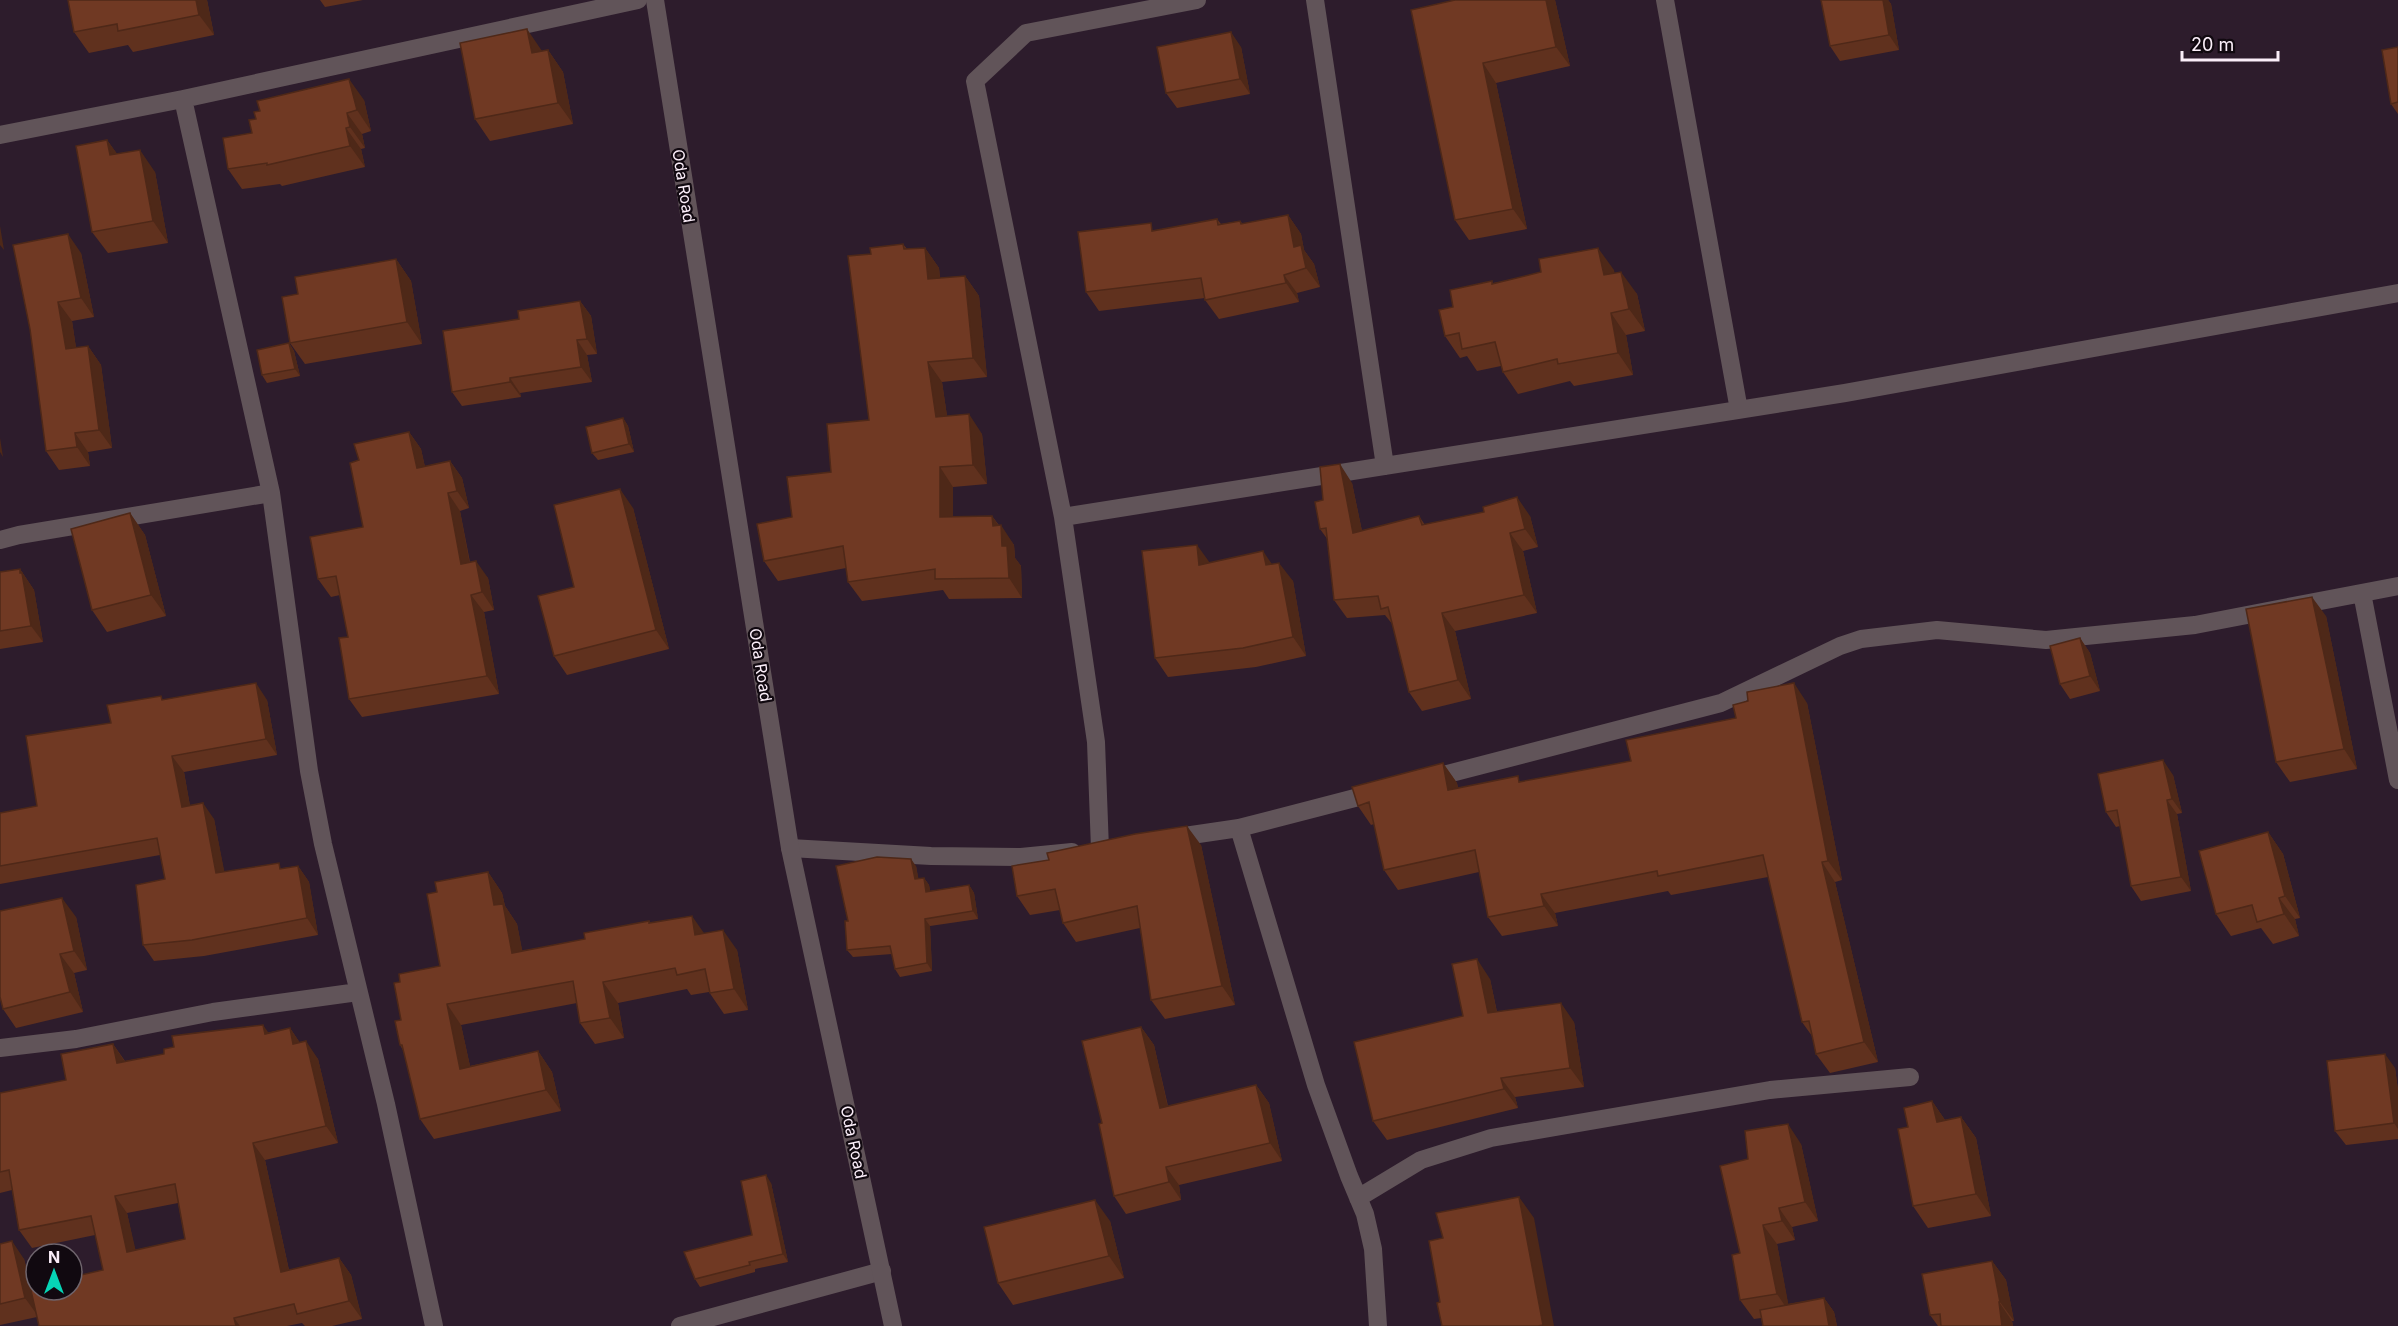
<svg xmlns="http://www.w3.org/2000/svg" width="2398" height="1326" font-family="Inter,sans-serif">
<rect width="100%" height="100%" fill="#2d1c2c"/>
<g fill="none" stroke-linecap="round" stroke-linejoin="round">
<!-- minor -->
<path stroke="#615459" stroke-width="18" d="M1315,0L1385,466
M1665,0L1739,410
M183,99L271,493L309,771L323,844L386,1104L434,1326
M0,135L183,99L638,0
M1063,517L1845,393L2398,293
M0,540L19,535L271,493
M2362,593L2398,780
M1428,779L1721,703L1840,646L1861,639L1937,630L2046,640L2195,625L2398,586
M1239,828L1316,1085L1349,1176L1365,1214L1373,1249L1378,1326
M1171,838L1239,828L1378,792
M790,848L931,856L1021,857L1072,852
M1100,849L1096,742L1063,517L975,81L1026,33L1197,0
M0,1048L76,1039L213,1012L358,992
M1358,1198L1421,1160L1491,1138L1770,1090L1910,1077
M680,1326L882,1271"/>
<!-- tertiary -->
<path stroke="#615459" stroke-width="18" d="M655,0L790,848L893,1326"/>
</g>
<!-- wall -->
<path fill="#60311e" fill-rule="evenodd" d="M68,0H207L214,35L133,52L128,45L89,53L74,32Z
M320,0H363L325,7Z
M1455,0H1555L1570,66L1496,83L1527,229L1469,240L1455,220Z
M1821,0H1888L1891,4L1899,50L1840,61L1830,46Z
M1241,47L1250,94L1177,108L1166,93Z
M548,50L563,72L573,124L490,141L475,119Z
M364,100L371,131L362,134L365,148L361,149L365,167L282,186L280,184L242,189L228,169L252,133Z
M2398,102V114L2391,104Z
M107,140L117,154L155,172L168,243L108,253L92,232Z
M1288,215L1301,234L1304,250L1314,264L1320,287L1297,293L1299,302L1219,319L1205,300V298L1099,311L1086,292L1156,230L1217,219L1221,224L1240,221L1243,224Z
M903,244L907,249L925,248L939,268L940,278L965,276L979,296L987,377L942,382L947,416L982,434L987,484L953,487V517L992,516L1014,545L1015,558L1021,566L1022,598L949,599L943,590L862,601L848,582L846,568L778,581L764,561L792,517L831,472L869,420L871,254Z
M81,253L94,317L72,321L76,348L88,346L101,365L112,448L88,452L90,466L59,470L46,451L30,329Z
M396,259L411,281L422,344L305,364L290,343Z
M1614,270V273L1637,294L1645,331L1626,335L1633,375L1574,386L1570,381L1518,394L1503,372L1501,366L1477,371L1467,356L1460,358L1445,336L1492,281L1493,283Z
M580,301L591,316L597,354L587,355L592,382L520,393L521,397L462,406L452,392L519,319Z
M289,343L294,351L300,376L267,383L262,375Z
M623,418L628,426L634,452L598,460L592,453Z
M409,432L421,449L425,467L450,461L462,478L469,508L460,511L470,562L488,578L494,610L484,612L499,694L362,717L349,699L348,637L340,595L331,597L318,579L363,527L359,460Z
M1352,483L1362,531L1419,516L1425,525L1530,516L1538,547L1523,551L1537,613L1455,631L1471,699L1422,711L1409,692L1393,625L1385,615L1347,618L1334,600L1328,540L1320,529L1323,500Z
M633,508L669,649L567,675L554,656L574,587Z
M130,513L145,535L166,616L107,632L92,610Z
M1209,563L1272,564L1293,581L1306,656L1256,667L1168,677L1155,658Z
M20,569L34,590L43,642L0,649V572Z
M2326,616L2357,769L2290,782L2276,762Z
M2080,638L2090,653L2100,691L2070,699L2060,684Z
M164,700H267L277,755L184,772L190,806L214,819L224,872L283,868L298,866L309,882L318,935L204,956L154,961L143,945L165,879L160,855L0,884V813L37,806L111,723Z
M1807,703L1842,880L1835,882L1878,1062L1830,1073L1816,1054L1812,1036L1802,1022L1768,877L1671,895L1668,891L1555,913L1558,926L1502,936L1488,917L1479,872L1398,890L1384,870L1374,824L1371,825L1358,806L1443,763L1457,783L1458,788L1522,782L1631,761Z
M2173,775L2182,813L2177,814L2191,891L2141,901L2131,886L2120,826L2116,827L2106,812Z
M2268,832L2283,854L2300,918L2295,919L2299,936L2273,944L2261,928L2231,936L2216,914Z
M1201,845L1235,1005L1165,1019L1151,1000L1140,928L1076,942L1063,923L1060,910L1030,915L1017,896L1049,860Z
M916,866L918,878H924L929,885L930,891L969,885L974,893L978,919L930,926L932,971L900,977L895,969L892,954L853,957L847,950L848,921Z
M488,872L502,893L505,906L517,924L522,951L585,939L649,921L651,923L704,933L737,950L748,1010L724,1014L709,992L691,995L687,989L618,1003L624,1038L595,1044L580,1023L577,1003L461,1025L470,1066L538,1051L552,1072L561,1111L434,1139L420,1119L404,1052L400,1045L401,1020L400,982L440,966L437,892Z
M76,917L87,970L74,973L83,1012L16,1028L3,1009Z
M1490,979L1497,1012L1574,1022L1584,1087L1515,1097L1518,1108L1387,1140L1373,1121L1463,1016Z
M1141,1027L1154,1045L1168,1106L1256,1085L1269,1103L1282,1161L1179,1185L1181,1200L1126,1214L1114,1196L1102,1123Z
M290,1028L300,1043L318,1059L338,1143L265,1160L289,1270L339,1258L351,1275L362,1319L332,1326H305L302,1323L287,1326H39L37,1317L0,1325V1244L24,1259L31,1286L103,1270L95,1235L32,1248L19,1230L12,1190L0,1193V1093L66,1080L113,1044L125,1061L164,1054ZM178,1203L185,1239L135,1250L127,1213Z
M2395,1068L2398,1090V1139L2346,1145L2335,1131Z
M1932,1101L1945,1120L1961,1117L1976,1138L1991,1216L1928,1228L1913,1206L1908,1127Z
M1801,1144L1818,1221L1792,1227L1795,1240L1777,1244L1788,1304L1824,1298L1834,1312L1837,1326H1763L1761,1318L1754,1319L1740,1300V1253L1748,1159Z
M771,1183L788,1262L755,1269V1272L700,1287L695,1279L752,1235Z
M1110,1221L1124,1278L1013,1305L998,1283Z
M1992,1261L2006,1280L2014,1321H2012L2013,1326H1938L1930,1315Z"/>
<!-- shaded-wall -->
<path fill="#4e2818" d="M196,0H207L214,35L199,15Z
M1546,0H1555L1570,66L1556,47Z
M1883,0H1888L1891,4L1899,50L1889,35Z
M527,29L542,51L532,53Z
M1231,32L1241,47L1250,94L1240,79Z
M548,50L563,72L573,124L558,103Z
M1483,63L1496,83L1527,229L1513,209Z
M349,79L364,100L371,131L357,110Z
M347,113L362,134L365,148L350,127Z
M346,128L361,149L365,167L350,146Z
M107,140L123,162L110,155Z
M140,150L155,172L168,243L153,221Z
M1288,215L1301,234L1304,250L1314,264L1320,287L1306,268L1294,247Z
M0,226L4,250L0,245Z
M68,234L81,253L94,317L81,298Z
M925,248L939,268L942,299L928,279Z
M1598,248L1614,270L1619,297L1604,275Z
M396,259L411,281L422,344L407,322Z
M1621,272L1637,294L1645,331L1629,309Z
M1284,275L1297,293L1299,302L1286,283Z
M965,276L979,296L987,377L973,358Z
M580,301L591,316L597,354L587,339Z
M58,302L72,321L79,368L66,349Z
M1611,313L1626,335L1633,375L1618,353Z
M577,340L587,355L592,382L581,367Z
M289,343L294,351L300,376L295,369Z
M88,346L101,365L112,448L99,430Z
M928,362L942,382L950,436L936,417Z
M510,378L520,393L521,397L510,382Z
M969,414L982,434L987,484L973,465Z
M623,418L628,426L634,452L629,444Z
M409,432L421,449L429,486L417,468Z
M75,433L88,452L90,466L77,447Z
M0,438L3,457L0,452Z
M450,461L462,478L469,508L457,491Z
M1340,464L1352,483L1366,551L1353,533Z
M940,467L953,487V537L940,517Z
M620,489L633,508L669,649L656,630Z
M448,493L460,511L473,581L461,564Z
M1517,497L1530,516L1538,547L1525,529Z
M130,513L145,535L166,616L151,595Z
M992,516L1001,529V525L1014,545L1015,558L1021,566L1022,598L1009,578L1002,546L993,526Z
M1510,533L1523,551L1537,613L1524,595Z
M1197,545L1210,563L1199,565Z
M1263,551L1276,570L1266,565Z
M476,561L488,578L494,610L482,592Z
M1279,563L1293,581L1306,656L1293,637Z
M20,569L34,590L43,642L31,626Z
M471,595L484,612L499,694L487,676Z
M2312,597L2326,616L2357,769L2344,749Z
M1442,613L1455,631L1471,699L1458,680Z
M2080,638L2090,653L2100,691L2090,676Z
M256,683L267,700L277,755L266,739Z
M1794,683L1807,703L1842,880L1828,861Z
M172,756L184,772L193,823L182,807Z
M2163,760L2173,775L2182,813L2172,799Z
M1443,763L1457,783L1462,809L1448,790Z
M2167,800L2177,814L2191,891L2181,877Z
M203,803L214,819L228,890L216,873Z
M1187,826L1201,845L1235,1005L1222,986Z
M2268,832L2283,854L2300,918L2285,896Z
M911,859L916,866L920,886L915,879Z
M1822,862L1835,882L1878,1062L1864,1042Z
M298,866L309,882L318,935L307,918Z
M488,872L502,893L505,906L517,924L527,974L512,953L494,905Z
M924,878L929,885L932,899L926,892Z
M969,885L974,893L978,919L973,911Z
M1541,894L1555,913L1558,926L1544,906Z
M62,898L76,917L87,970L74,951Z
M2279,898L2295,919L2299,936L2284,914Z
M692,916L706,936L695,935Z
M925,919L930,926L932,971L927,963Z
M723,930L737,950L748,1010L734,989Z
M60,954L74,973L83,1012L70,992Z
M1477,959L1490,979L1501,1032L1488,1013Z
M603,982L618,1003L624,1038L610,1018Z
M1561,1003L1574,1022L1584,1087L1570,1068Z
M447,1004L461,1025L475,1089L460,1069Z
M263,1025L275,1042L265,1034Z
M1141,1027L1154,1045L1172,1126L1160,1108Z
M290,1028L302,1046L293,1044Z
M306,1041L318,1059L338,1143L326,1126Z
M113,1044L125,1062L117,1063Z
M538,1051L552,1072L561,1111L546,1090Z
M2385,1054L2395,1068L2398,1090V1129L2394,1123Z
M1501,1078L1515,1097L1518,1108L1504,1089Z
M1256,1085L1269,1103L1282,1161L1270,1143Z
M1932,1101L1947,1123L1937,1122Z
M1961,1117L1976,1138L1991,1216L1976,1194Z
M1788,1124L1801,1144L1818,1221L1805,1202Z
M253,1143L265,1160L293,1289L281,1272Z
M1166,1167L1179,1185L1181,1200L1169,1182Z
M766,1175L771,1183L788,1262L783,1254Z
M115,1196L127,1213L140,1269L127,1252Z
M1519,1197L1534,1218L1554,1326H1543V1325Z
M1095,1200L1110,1221L1124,1278L1109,1256Z
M1779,1208L1792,1227L1795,1240L1782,1221Z
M1763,1225L1777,1244L1790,1313L1777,1294Z
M12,1241L24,1259L38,1316L25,1298Z
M339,1258L351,1275L362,1319L349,1301Z
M1992,1261L2006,1280L2014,1321L2000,1302Z
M1824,1298L1834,1312L1837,1326H1829Z
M1999,1302L2012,1321L2013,1326H2002Z
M234,1318L240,1326H236Z"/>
<!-- building -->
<path fill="#703923" stroke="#4e2818" stroke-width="1.5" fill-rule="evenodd" d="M68,0H196L199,15L118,31L117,24L74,32Z
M1455,0H1546L1556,47L1483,63L1513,209L1455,220L1411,10Z
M1821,0H1883L1889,35L1830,46Z
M527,29L532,53L548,50L558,103L475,119L460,43Z
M1231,32L1240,79L1166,93L1157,47Z
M2398,47V102L2391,104L2382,50Z
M349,79L357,110L347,113L350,127L346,128L350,146L267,165V163L228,169L223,138L252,133L249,120L256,119L254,112L260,111L257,101Z
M107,140L110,155L140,150L153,221L92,232L76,146Z
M1288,215L1294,247L1301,245L1306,268L1284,275L1286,283L1205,300L1201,278L1086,292L1078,232L1151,223L1152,231L1217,219L1218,225L1240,221L1241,224Z
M68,234L81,298L58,302L66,349L88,346L99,430L75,433L77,447L46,451L30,329L13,245Z
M903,244L904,249L925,248L928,279L965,276L973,358L928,362L936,417L969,414L973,465L940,467V517L992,516L993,526L1001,525L1002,546H1007L1009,578L935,579V569L848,582L843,546L764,561L757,524L792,517L787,477L831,472L827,424L869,420L848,256L871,254L870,248Z
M1598,248L1604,275L1621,272L1629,309L1611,313L1618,353L1558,364L1557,359L1503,372L1495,342L1462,349L1459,333L1445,336L1439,310L1453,307L1450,290L1492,281V284L1541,272L1539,259Z
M396,259L407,322L290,343L282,297L298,294L295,277Z
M580,301L587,339L577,340L581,367L510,378V382L452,392L443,331L519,319L518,311Z
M289,343L295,369L262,375L257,350Z
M623,418L629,444L592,453L586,427Z
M409,432L417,468L450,461L457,491L448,493L461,564L476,561L482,592L471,595L487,676L349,699L339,638L348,637L336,576L318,579L310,537L363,527L350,463L359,460L354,444Z
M1340,464L1353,533L1419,516L1422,525L1484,512L1483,507L1517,497L1525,529L1510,533L1524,595L1442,613L1458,680L1409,692L1388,607L1381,609L1378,596L1334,600L1326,528L1320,529L1315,502L1323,500L1320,467Z
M620,489L656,630L554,656L538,596L574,587L554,505Z
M130,513L151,595L92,610L71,529Z
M1197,545L1199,565L1263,551L1266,565L1279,563L1293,637L1243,648L1155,658L1142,551Z
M20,569V573H22L31,626L0,631V572Z
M2312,597L2344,749L2276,762L2246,609Z
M2080,638L2090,676L2060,684L2050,646Z
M256,683L266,739L172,756L182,807L203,803L216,873L279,863L280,869L298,866L307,918L192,940L143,945L136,885L165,879L157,838L0,866V813L37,806L26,736L111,723L107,705L161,696L162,700Z
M1794,683L1828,861L1822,862L1864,1042L1816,1054L1809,1021L1802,1022L1763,855L1658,876L1657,871L1541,894L1544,906L1488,917L1475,850L1384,870L1369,802L1358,806L1352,787L1443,763L1448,790L1518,776L1519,782L1631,761L1626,740L1736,718L1733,705L1748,701L1747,692Z
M2163,760L2172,799L2167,800L2181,877L2131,886L2117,810L2106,812L2098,774Z
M1187,826L1222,986L1151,1000L1137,906L1063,923L1055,889L1017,896L1012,866L1049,860L1047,853L1135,834Z
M2268,832L2285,896L2279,898L2284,914L2257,922L2252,905L2216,914L2199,851Z
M877,857L911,859L915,879L924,878L926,892L969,885L973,911L925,919L927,963L895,969L890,946L847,950L845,921H848L836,866Z
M488,872L494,905L503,904L512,953L585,939L584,933L649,921V923L692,916L695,935L723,930L734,989L710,993L705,969L677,975L675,968L603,982L610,1018L580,1023L573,981L447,1004L460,1069L538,1051L546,1090L420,1119L402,1045H400L395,1021L401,1020L394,983L400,982L399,974L440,966L427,894L437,892L435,882Z
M62,898L74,951L60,954L70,992L3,1009L0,997V911Z
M1477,959L1488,1013L1561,1003L1570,1068L1501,1078L1504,1089L1373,1121L1354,1042L1463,1016L1452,964Z
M263,1025L265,1034L290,1028L293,1044L306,1041L326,1126L253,1143L281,1272L339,1258L349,1301L297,1314L294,1304L234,1318L236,1326H39L30,1286L36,1285V1290H72V1277L103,1270L91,1216L19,1230L9,1170L0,1172V1093L66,1080L61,1054L113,1044L117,1063L164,1054V1049L174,1047L172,1036ZM175,1184L185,1239L127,1252L115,1196Z
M1141,1027L1160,1108L1256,1085L1270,1143L1166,1167L1169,1182L1114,1196L1099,1124L1102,1123L1082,1041Z
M2385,1054L2394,1123L2335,1131L2327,1061Z
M1932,1101L1937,1122L1961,1117L1976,1194L1913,1206L1898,1129L1908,1127L1904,1108Z
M1788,1124L1805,1202L1779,1208L1782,1221L1763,1225L1777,1294L1740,1300L1732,1255L1740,1253L1720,1166L1748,1159L1745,1131Z
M766,1175L783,1254L749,1262L750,1265L695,1279L684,1252L752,1235L741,1181Z
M1519,1197L1543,1325L1538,1326H1442L1437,1303L1440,1302L1429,1241L1443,1238L1436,1213Z
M1095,1200L1109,1256L998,1283L984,1227Z
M12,1241L25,1298L0,1304V1244Z
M1992,1261L2000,1302H1999L2002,1326H1941L1940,1314L1930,1315L1922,1274Z
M1824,1298L1829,1326H1763L1760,1310Z"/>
<g text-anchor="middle" stroke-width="4.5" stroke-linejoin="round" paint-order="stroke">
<!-- street labels -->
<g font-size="16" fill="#fbeef9" stroke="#110910">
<text transform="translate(684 186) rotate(81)" y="6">Oda Road</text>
<text transform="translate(761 665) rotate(81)" y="6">Oda Road</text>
<text transform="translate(854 1142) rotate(78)" y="6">Oda Road</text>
</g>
</g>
<!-- north arrow -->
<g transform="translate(54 1272)"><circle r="28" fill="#110910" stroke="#6f656d" stroke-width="1.5"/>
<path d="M0-4.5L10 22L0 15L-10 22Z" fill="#06d5b6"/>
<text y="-9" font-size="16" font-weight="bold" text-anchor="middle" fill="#fbeef9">N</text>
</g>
<!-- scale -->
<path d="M2182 51v9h96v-9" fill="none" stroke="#fbeef9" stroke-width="3"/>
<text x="2191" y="51" font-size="18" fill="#fbeef9" stroke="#110910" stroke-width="4.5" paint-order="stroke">20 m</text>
</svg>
